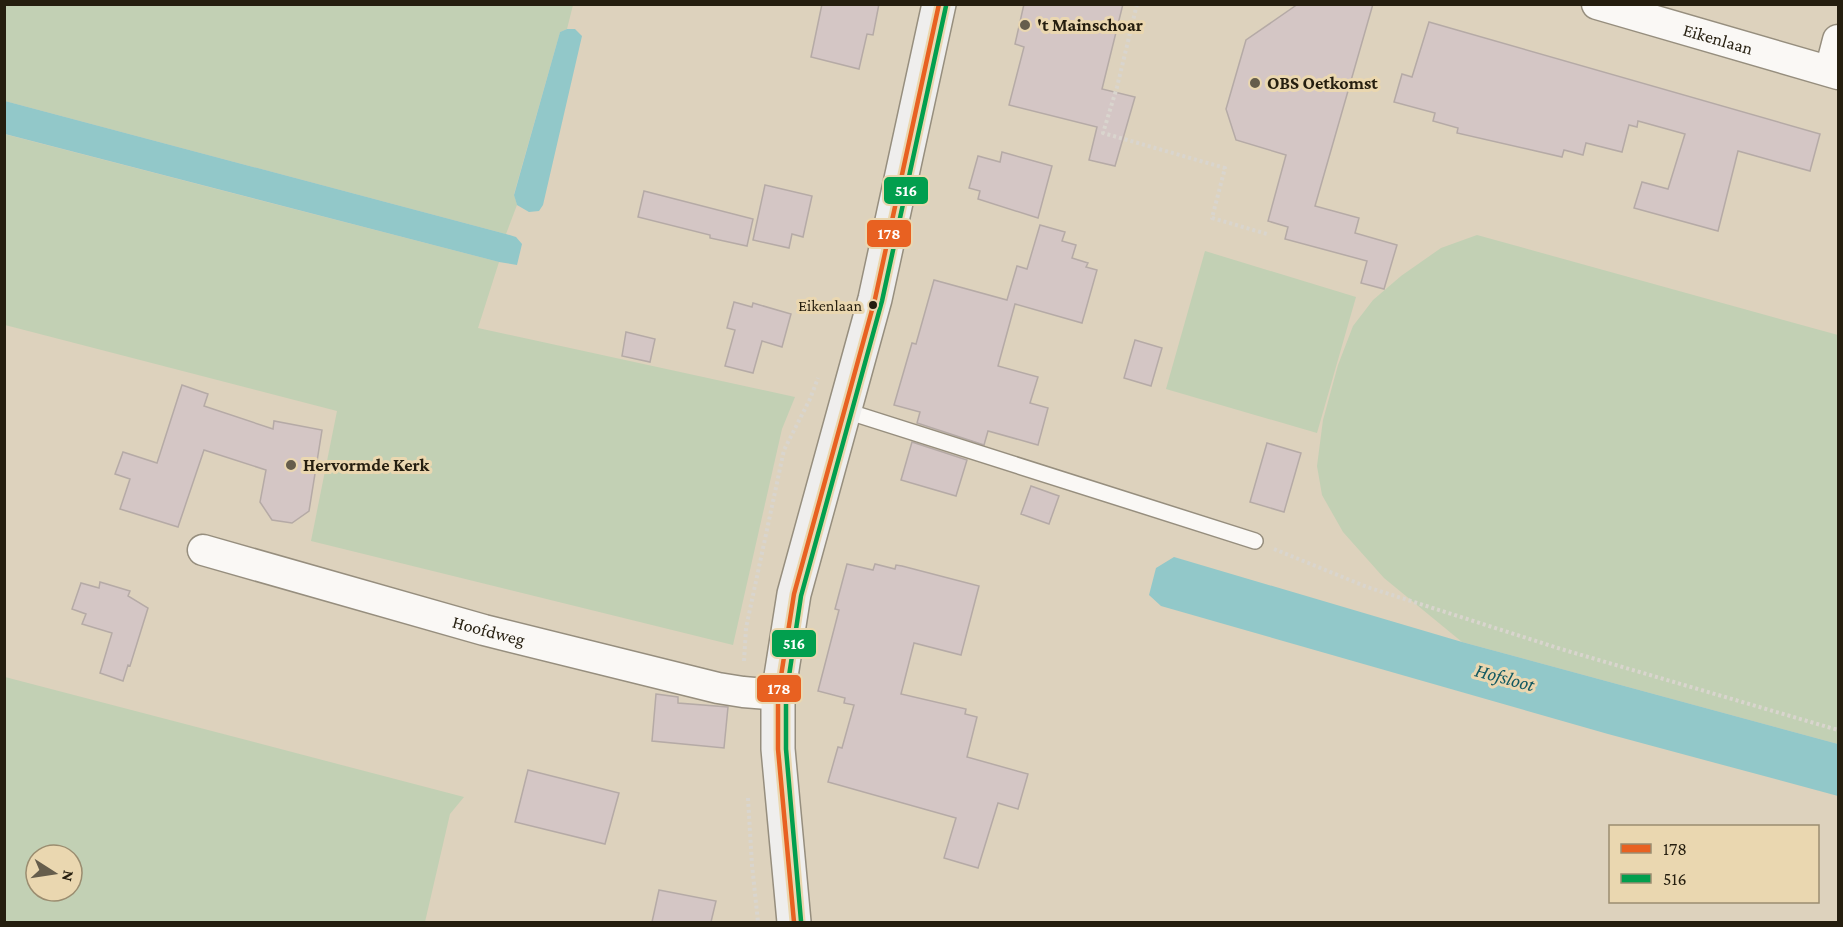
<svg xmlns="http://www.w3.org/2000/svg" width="1843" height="927" font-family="'Crimson Pro',serif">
<rect width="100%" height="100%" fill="#ddd2bd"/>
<!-- green -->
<path fill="#c2d0b4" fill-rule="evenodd" d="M4,5H573L567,29L560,32L514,194L517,205L506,234L5,101Z
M4,134L499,262L478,328L795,397L782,429L733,645L311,541L337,411L5,325Z
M1477,235L1838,335V744L1462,642L1384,578L1343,532L1322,495L1317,466L1323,420L1338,365L1353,326L1373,300L1401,276L1441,248Z
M1205,251L1356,297L1317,433L1166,389Z
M5,677L464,797L450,814L425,922H5ZM36,855H72V891H36Z"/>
<!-- water -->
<path fill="#92c8c9" d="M567,29H575L582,36L543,205L539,211L529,212L517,205L514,195L560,32Z
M5,101L506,234L516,237L522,244L517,265L499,262L5,134Z
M1174,557L1462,642L1838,744V796L1608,734L1161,606L1149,595L1156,568Z"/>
<!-- building -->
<path fill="#d4c6c5" stroke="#b5aaa6" stroke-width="1.5" d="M822,4H879L873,35L867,34L859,69L811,57Z
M1024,4H1123L1102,89L1135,97L1115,166L1089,160L1097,127L1009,105L1024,47L1015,44Z
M1298,4H1373L1315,206L1359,218L1355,233L1397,245L1384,289L1361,283L1367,261L1285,239L1288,227L1268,221L1286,155L1236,140L1226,109L1246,40Z
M1429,22L1820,134L1810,171L1738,151L1718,231L1634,208L1642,182L1668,189L1685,134L1638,121L1637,127L1629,125L1622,152L1586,143L1583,155L1564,150L1562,157L1457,133L1458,128L1433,121L1435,113L1394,102L1402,74L1412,77Z
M1002,152L1052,166L1038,218L978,199L980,191L969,188L978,156L1000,162Z
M765,185L812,196L803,237L792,234L789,248L753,240Z
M644,191L753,219L747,246L710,238V235L638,217Z
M1040,225L1065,232L1062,241L1076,245L1072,258L1088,263L1086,267L1097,270L1082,323L1015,304L998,366L1038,377L1030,403L1048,408L1038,445L988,431L984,445L917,423L920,412L894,405L912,343L916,344L934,280L1007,300L1017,266L1027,269Z
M734,302L752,307L753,303L791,314L782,347L762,341L753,373L725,366L735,330L727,328Z
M626,332L655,339L650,362L622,356Z
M1135,340L1162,348L1151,386L1124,378Z
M182,385L208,394L204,406L273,429L274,421L322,430L309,511L292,523L272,520L260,502L266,470L204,450L178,527L120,509L130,479L115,474L123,452L157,463Z
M912,442L967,460L956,496L901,480Z
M1267,443L1301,453L1284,512L1250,502Z
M1031,486L1059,496L1049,524L1021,514Z
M847,564L873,570L875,564L895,569L896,565L902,566L979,586L961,655L914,643L901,694L966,709L965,714L977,717L967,757L1028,774L1018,809L998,803L978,868L944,858L956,818L828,782L838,747L842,748L854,705L844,703L845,698L818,691L839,610L835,609Z
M100,582L130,591L128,596L148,608L130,666L128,665L123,681L100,673L112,633L82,624L86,614L72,609L81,583L99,588Z
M656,694L678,697V703L728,707L724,748L652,741Z
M528,770L619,793L605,844L515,822Z
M659,890L716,901L711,922H652Z"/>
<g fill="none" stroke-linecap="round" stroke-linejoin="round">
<defs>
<path id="service" d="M843,410L1255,541"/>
<g id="minor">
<path id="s1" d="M1597,4L1838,74"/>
<path d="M1830,71L1838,40"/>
<path id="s2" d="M203,550L484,630L718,688L743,692L778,695"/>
</g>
<path id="secondary" d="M794,922L778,749V695L794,594L875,299L939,4"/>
</defs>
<!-- service casing -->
<use href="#service" stroke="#968e7e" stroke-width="18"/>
<!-- minor casing -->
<use href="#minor" stroke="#968e7e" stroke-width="33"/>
<!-- secondary casing -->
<use href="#secondary" stroke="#968e7e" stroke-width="36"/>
<!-- path -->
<path stroke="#d9d5ce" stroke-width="4" stroke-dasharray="3 3" stroke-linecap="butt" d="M1137,4L1117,87L1103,133L1225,168L1212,218L1267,234
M1274,549L1367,587L1561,649L1838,730
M744,661L746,628L784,450L810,399L818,378
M748,798L752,865L758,922"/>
<!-- service -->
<use href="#service" stroke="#faf8f5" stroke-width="15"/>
<!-- minor -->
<use href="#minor" stroke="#faf8f5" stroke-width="30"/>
<!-- secondary -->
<use href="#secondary" stroke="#efeeed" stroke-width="33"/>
<defs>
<path id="bus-1" d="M794,922L778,749V695L794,594L875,299L939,4"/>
<path id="bus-2" d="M801,921L786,749V696L801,596L882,301L946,6"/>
</defs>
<!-- bus-1 casing -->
<use href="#bus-1" stroke="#ead7b0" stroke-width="9"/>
<!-- bus-2 casing -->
<use href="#bus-2" stroke="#ead7b0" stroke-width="9"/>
<!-- bus-1 -->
<use href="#bus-1" stroke="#e86121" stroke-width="4.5"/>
<!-- bus-2 -->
<use href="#bus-2" stroke="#029f4e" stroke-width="4.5"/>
</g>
<!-- markers -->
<g fill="#655d4c" stroke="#ead7b0" stroke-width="2">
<circle cx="1025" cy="25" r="6"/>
<circle cx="1255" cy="83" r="6"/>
<circle cx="291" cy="465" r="6"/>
</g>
<circle fill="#251e0f" stroke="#ead7b0" stroke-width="2" cx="873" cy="305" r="5"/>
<g text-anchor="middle" stroke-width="6" stroke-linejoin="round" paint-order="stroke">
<!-- bus labels -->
<g font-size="16" fill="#251e0f" stroke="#ead7b0" text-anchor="end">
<text x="862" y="311">Eikenlaan</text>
</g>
<!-- poi labels -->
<g font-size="18" font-weight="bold" fill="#251e0f" stroke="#ead7b0" text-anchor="start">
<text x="1037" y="31">'t Mainschoar</text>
<text x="1267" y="89">OBS Oetkomst</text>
<text x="303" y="471">Hervormde Kerk</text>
</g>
<!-- street labels -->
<g font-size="18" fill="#251e0f" stroke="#ead7b0">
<text dy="6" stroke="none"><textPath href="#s1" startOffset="126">Eikenlaan</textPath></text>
<text dy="6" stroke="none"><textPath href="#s2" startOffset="297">Hoofdweg</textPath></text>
</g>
<!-- water labels -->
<g font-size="20" font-style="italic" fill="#135961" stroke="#ead7b0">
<text transform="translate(1505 677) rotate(15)" y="7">Hofsloot</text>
</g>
</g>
<g stroke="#ead7b0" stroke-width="2">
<rect x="883" y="176" width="46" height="29" rx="6" fill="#029f4e"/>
<rect x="866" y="219" width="46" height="29" rx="6" fill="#e86121"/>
<rect x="771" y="629" width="46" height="29" rx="6" fill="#029f4e"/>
<rect x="756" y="674" width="46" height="29" rx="6" fill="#e86121"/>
</g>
<g font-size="16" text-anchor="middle" font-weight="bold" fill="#fff">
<text x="906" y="196">516</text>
<text x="889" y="239">178</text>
<text x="794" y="649">516</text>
<text x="779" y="694">178</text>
</g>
<!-- border -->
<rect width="1843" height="927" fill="none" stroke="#251e0f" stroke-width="12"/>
<!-- legend -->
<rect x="1609" y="825" width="210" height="78" fill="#ead7b0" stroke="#9b8d70" stroke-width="1.5"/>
<rect x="1621" y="844" width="30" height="9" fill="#e86121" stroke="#9b8d70" stroke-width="1.5"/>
<text x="1663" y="855" font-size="18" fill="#251e0f">178</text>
<rect x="1621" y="874" width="30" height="9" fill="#029f4e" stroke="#9b8d70" stroke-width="1.5"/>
<text x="1663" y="885" font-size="18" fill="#251e0f">516</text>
<!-- north arrow -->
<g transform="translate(54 873) rotate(102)"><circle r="28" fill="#ead7b0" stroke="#9b8d70" stroke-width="1.5"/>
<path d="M0-4.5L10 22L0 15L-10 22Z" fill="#655d4c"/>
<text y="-9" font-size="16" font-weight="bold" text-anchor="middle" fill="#251e0f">N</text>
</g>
</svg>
